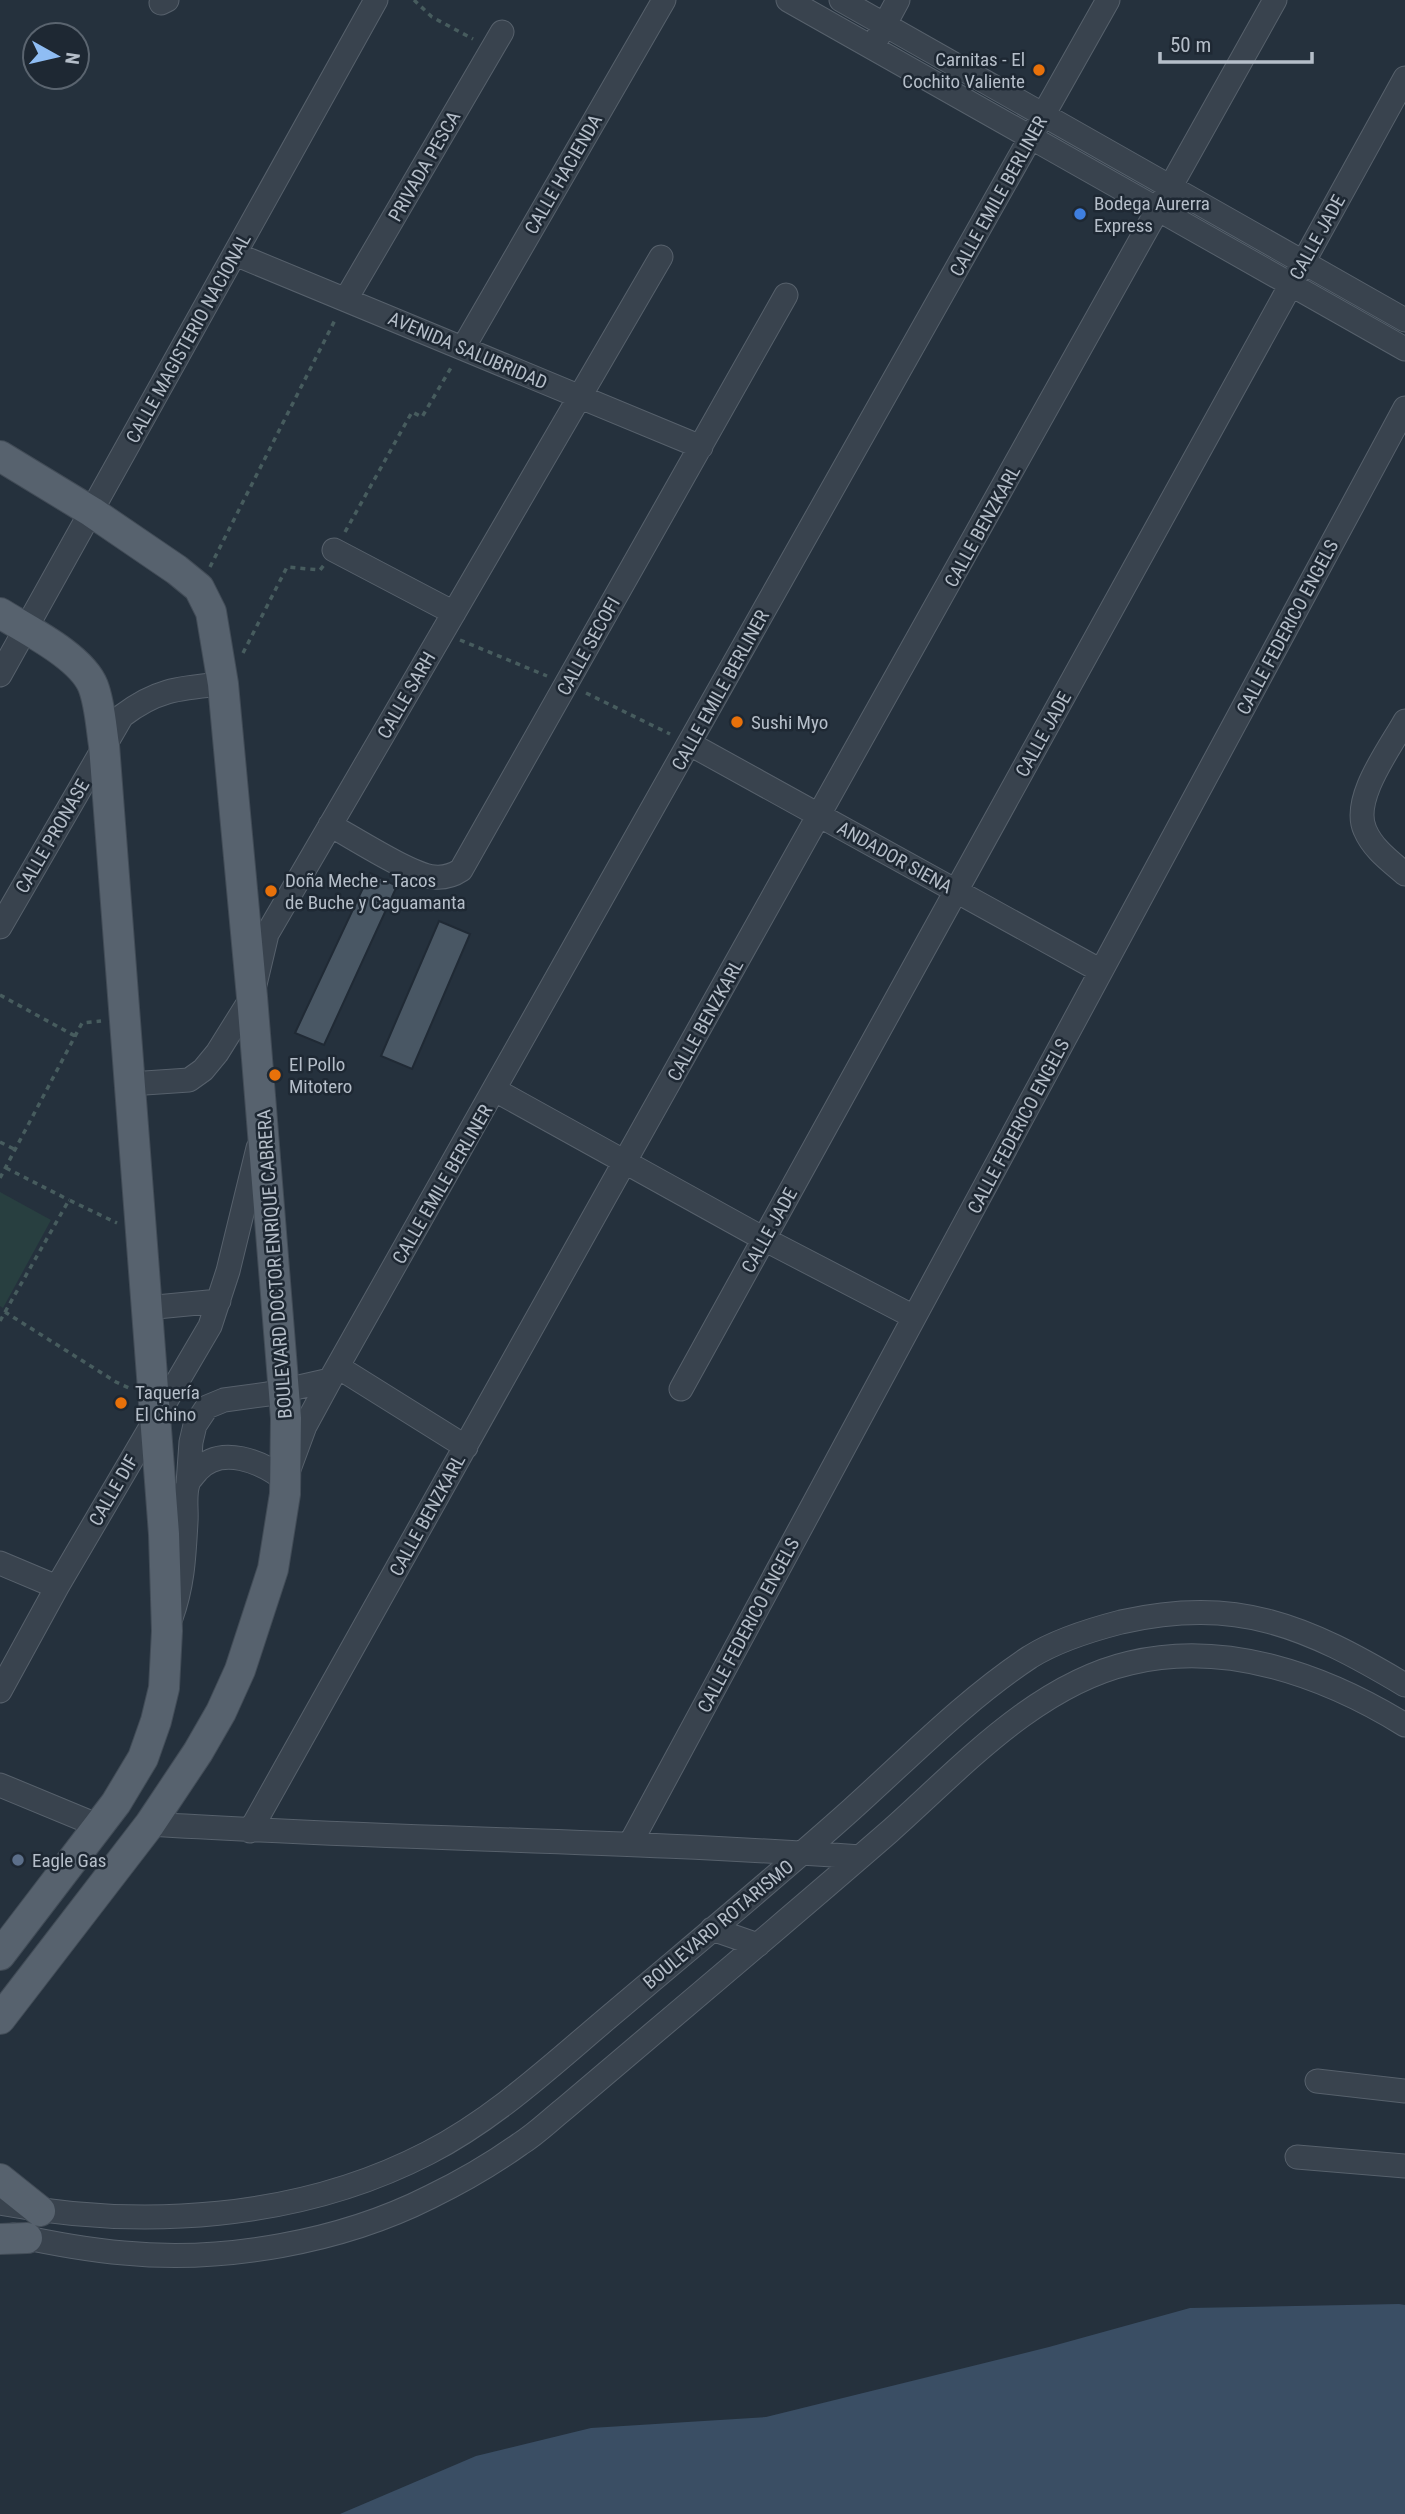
<svg xmlns="http://www.w3.org/2000/svg" width="1405" height="2514" font-family="'Roboto Condensed',sans-serif">
<rect width="100%" height="100%" fill="#25313d"/>
<!-- green -->
<path fill="#283f40" d="M0,1192L51,1220L3,1308L0,1306Z"/>
<!-- water -->
<path fill="#3a4e64" d="M1399,2304L1405,2305V2514H340L476,2456L591,2428L766,2417L1049,2347L1190,2308Z"/>
<!-- building -->
<path fill="#495764" stroke="#202a35" stroke-width="2" d="M370,873L397,886L324,1045L295,1033Z
M439,921L470,934L412,1069L381,1056Z"/>
<g fill="none" stroke-linecap="round" stroke-linejoin="round">
<defs>
<path id="minor" d="M788,0L1405,349
M841,0L1405,320
M161,3L167,0
M878,37L898,0
M235,254L701,447
M346,299L502,32
M463,348L664,0
M334,550L454,613
M0,675L376,0
M1405,721C1390,748 1351,799 1365,830C1373,849 1390,861 1405,874
M690,744L1101,971
M330,825C354,838 411,875 434,877C444,878 452,876 461,870L786,295
M0,927L122,716C157,689 180,688 223,684
M130,1084L189,1080L203,1070L217,1053L252,997L267,934L661,257
M495,1090L764,1239L914,1317
M146,1308L219,1301
M338,1367L466,1447
M681,1389L1405,78
M188,1484L191,1442L195,1425L207,1407L224,1400L268,1394L330,1380
M0,1563L57,1587
M171,1618C183,1585 184,1557 186,1522C187,1511 184,1495 188,1484C189,1480 195,1474 197,1471C221,1444 262,1462 285,1480L305,1426L330,1380L1108,0
M0,1691L57,1587L210,1326L228,1271L258,1148
M0,1785L99,1826
M150,1824C386,1839 623,1840 860,1857
M250,1831L1275,0
M630,1844L1405,408
M712,1929L758,1945
M1317,2081L1405,2091
M1297,2157L1405,2166
M0,2203C141,2230 299,2220 428,2153C498,2117 556,2061 616,2011C695,1944 774,1879 851,1810C909,1758 965,1700 1030,1657C1057,1640 1090,1630 1121,1622C1238,1596 1306,1626 1405,1685
M13,2235C50,2243 87,2250 124,2253C223,2263 341,2242 430,2197C461,2182 492,2164 520,2144C536,2134 549,2121 564,2109C595,2083 625,2057 656,2031C734,1965 812,1899 889,1832C960,1769 1035,1685 1130,1663C1225,1640 1324,1675 1405,1725"/>
<path id="major" d="M0,456L92,512L177,570L199,588L211,612L223,684L252,997L286,1418L285,1494L273,1569L240,1670L221,1712L198,1752L150,1824L0,2019
M0,613C27,630 81,656 93,686C100,704 101,726 104,745L164,1534L167,1631L164,1688L156,1721L143,1758L116,1803L0,1955
M0,2179L40,2211
M0,2239L27,2238"/>
</defs>
<!-- minor casing -->
<use href="#minor" stroke="#57616c" stroke-width="25"/>
<!-- major casing -->
<use href="#major" stroke="#424c57" stroke-width="32"/>
<!-- path -->
<path stroke="#475c5e" stroke-width="3.5" stroke-dasharray="5 5" stroke-linecap="butt" d="M414,0L432,17L473,39
M345,532L412,412L422,417L452,366
M210,567L336,318
M460,640L547,676
M243,653L287,567L320,570L324,565
M586,693L670,734
M0,995L75,1036
M0,1142L16,1150
M6,1168L69,1200
M0,1178L82,1023L101,1021
M5,1312L69,1200L117,1223
M0,1321L5,1312L116,1382L129,1388"/>
<!-- minor -->
<use href="#minor" stroke="#39434e" stroke-width="23"/>
<!-- major -->
<use href="#major" stroke="#57626e" stroke-width="30"/>
</g>
<!-- markers -->
<g fill="#e8710a" stroke="#1e2833" stroke-width="2.5">
<circle cx="1039" cy="70" r="7"/>
<circle cx="737" cy="722" r="7"/>
<circle cx="271" cy="891" r="7"/>
<circle cx="275" cy="1075" r="7"/>
<circle cx="121" cy="1403" r="7"/>
</g>
<circle fill="#3f7fe0" stroke="#1e2833" stroke-width="2.5" cx="1080" cy="214" r="7"/>
<circle fill="#5c6f8a" stroke="#1e2833" stroke-width="2.5" cx="18" cy="1860" r="7"/>
<g text-anchor="middle" stroke-width="5" stroke-linejoin="round" paint-order="stroke">
<!-- poi labels -->
<g font-size="19" fill="#b5bec9" stroke="#1e2833" text-anchor="start">
<text x="1025" y="66" text-anchor="end">Carnitas - El<tspan x="1025" dy="22">Cochito Valiente</tspan></text>
<text x="1094" y="210">Bodega Aurerra<tspan x="1094" dy="22">Express</tspan></text>
<text x="751" y="729">Sushi Myo</text>
<text x="285" y="887">Doña Meche - Tacos<tspan x="285" dy="22">de Buche y Caguamanta</tspan></text>
<text x="289" y="1071">El Pollo<tspan x="289" dy="22">Mitotero</tspan></text>
<text x="135" y="1399">Taquería<tspan x="135" dy="22">El Chino</tspan></text>
<text x="32" y="1867">Eagle Gas</text>
</g>
<!-- street labels -->
<g font-size="19" fill="#b5bec9" stroke="#1e2833">
<text transform="translate(424 166) rotate(-60)" y="7">PRIVADA PESCA</text>
<text transform="translate(563 174) rotate(-60)" y="7">CALLE HACIENDA</text>
<text transform="translate(998 196) rotate(-61)" y="7">CALLE EMILE BERLINER</text>
<text transform="translate(1317 237) rotate(-61)" y="7">CALLE JADE</text>
<text transform="translate(188 338) rotate(-61)" y="7">CALLE MAGISTERIO NACIONAL</text>
<text transform="translate(468 350) rotate(23)" y="7">AVENIDA SALUBRIDAD</text>
<text transform="translate(982 526) rotate(-61)" y="7">CALLE BENZKARL</text>
<text transform="translate(1287 627) rotate(-62)" y="7">CALLE FEDERICO ENGELS</text>
<text transform="translate(588 646) rotate(-61)" y="7">CALLE SECOFI</text>
<text transform="translate(720 690) rotate(-61)" y="7">CALLE EMILE BERLINER</text>
<text transform="translate(406 695) rotate(-60)" y="7">CALLE SARH</text>
<text transform="translate(1043 734) rotate(-61)" y="7">CALLE JADE</text>
<text transform="translate(52 836) rotate(-60)" y="7">CALLE PRONASE</text>
<text transform="translate(895 857) rotate(29)" y="7">ANDADOR SIENA</text>
<text transform="translate(705 1020) rotate(-61)" y="7">CALLE BENZKARL</text>
<text transform="translate(1018 1126) rotate(-62)" y="7">CALLE FEDERICO ENGELS</text>
<text transform="translate(442 1184) rotate(-60)" y="7">CALLE EMILE BERLINER</text>
<text transform="translate(769 1230) rotate(-61)" y="7">CALLE JADE</text>
<text transform="translate(274 1264) rotate(-94)" y="7">BOULEVARD DOCTOR ENRIQUE CABRERA</text>
<text transform="translate(113 1490) rotate(-60)" y="7">CALLE DIF</text>
<text transform="translate(427 1515) rotate(-61)" y="7">CALLE BENZKARL</text>
<text transform="translate(748 1625) rotate(-62)" y="7">CALLE FEDERICO ENGELS</text>
<text transform="translate(718 1924) rotate(-40)" y="7">BOULEVARD ROTARISMO</text>
</g>
</g>
<!-- north arrow -->
<g transform="translate(56 56) rotate(98)"><circle r="33" fill="#1e2833" stroke="#5a646f" stroke-width="2"/>
<path d="M0-5L12 26L0 18L-12 26Z" fill="#8fbdf4"/>
<text y="-10" font-size="19" font-weight="bold" text-anchor="middle" fill="#b5bec9">N</text>
</g>
<!-- scale -->
<path d="M1160 52v10h152v-10" fill="none" stroke="#b5bec9" stroke-width="3.5"/>
<text x="1170" y="52" font-size="21" fill="#b5bec9" stroke="#1e2833" stroke-width="5" paint-order="stroke">50 m</text>
</svg>
